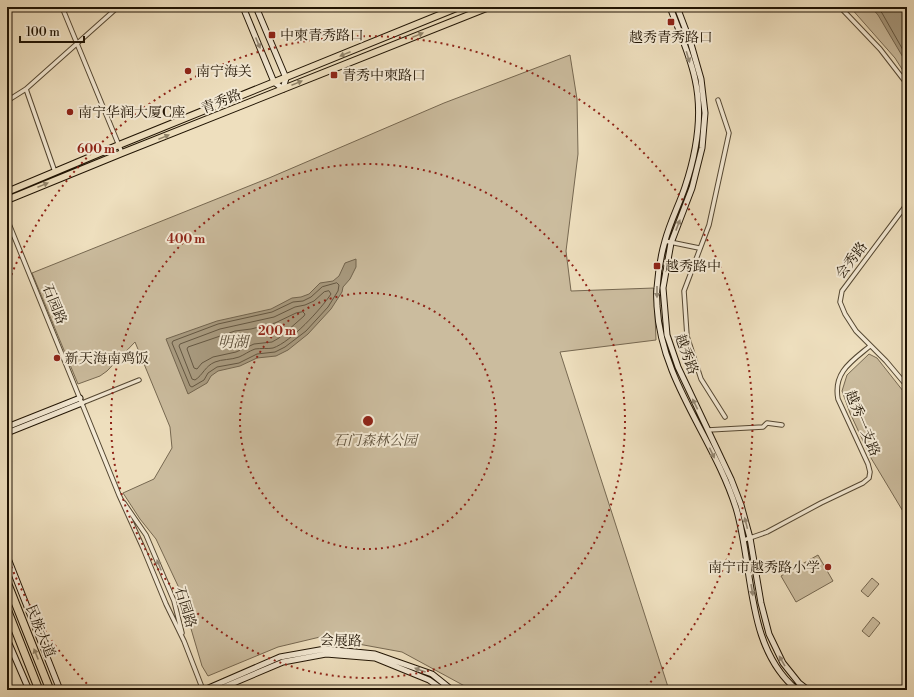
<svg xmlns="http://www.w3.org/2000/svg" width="914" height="697" font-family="'Libre Bodoni','Noto Serif SC',serif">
<rect width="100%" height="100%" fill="#eedfbe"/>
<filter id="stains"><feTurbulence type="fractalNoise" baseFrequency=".005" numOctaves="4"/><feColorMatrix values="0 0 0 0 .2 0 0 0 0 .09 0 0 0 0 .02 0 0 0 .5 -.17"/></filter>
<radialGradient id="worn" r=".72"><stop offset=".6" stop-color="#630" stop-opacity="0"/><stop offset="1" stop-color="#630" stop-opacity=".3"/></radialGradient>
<!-- green -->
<path fill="#cbbc9e" stroke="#766851" d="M850,7H907V77L895,58Z
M570,55L577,99L578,154L566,251L571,291L654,288L656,340L560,352L669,690H472L402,652L320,637L278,647L208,676L202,666L179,588L156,539L140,519L123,493L154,479L172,448L170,427L135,342L107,371L100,376L78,384L32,273L269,178L444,103Z
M869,354L877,358L907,396V518L871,458L850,413L842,391L847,375Z
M818,555L833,581L796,602L781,576Z
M872,578L879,584L868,597L861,591Z
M873,617L880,623L869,637L862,631Z"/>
<!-- water -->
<path fill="#a89a7f" stroke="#72644e" d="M871,7H903L905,31L907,34V64L878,15Z
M356,259V267L350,279L343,287L342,292L331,309L308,334L288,350L276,356L257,358L240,366L218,371L211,376L207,383L188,394L166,339L217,321L271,309L292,298L301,297L309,294L320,283L333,281L339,276L345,263Z"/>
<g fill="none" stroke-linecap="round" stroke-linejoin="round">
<!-- shore -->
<path stroke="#645742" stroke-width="1" d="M876,7L882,13L907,57
M337,283L339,285L338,291L328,307L306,331L285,347L275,352L257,354L239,363L217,367L208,373L204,380L192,387L190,386L172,343L173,341L218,324L272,312L293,302L303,301L311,297L322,287Z
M329,291L331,294C321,309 291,342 273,348C268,349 261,348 255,349C249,351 244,355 239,357C231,360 222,359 215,362C205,366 203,375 195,380L192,379L179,346L180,344L220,329L274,317L295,307L305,305L314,301L324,292Z
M303,312L305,314L304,316L279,338L272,342L254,344L236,352L213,357L202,363L197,369L194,368L187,349L188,347L235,331L251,329L275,323L296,313Z"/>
<defs>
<path id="street" d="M62,7L122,153
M840,7L880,49L907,84
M26,89L55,172
M718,100L729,133L709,225L684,291L687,336L701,379L725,417
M7,101L26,89L118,7
M907,204L842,291L840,302L845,314L856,331L886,361L907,386
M7,219L119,495L143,548L166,604L184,641L203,690
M665,241L699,248
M82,403L139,380
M708,430L763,427L767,423L782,425
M124,503L146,535L174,601L182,633
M744,540L767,532L821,503L863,483L869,478L870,472L868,464L838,399C833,372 852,361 870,346"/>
<path id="secondary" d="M243,7L274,82L283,89L286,78L256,7
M670,7C679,31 690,55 695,79C703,114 696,154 685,187C679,205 670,222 665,241C661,255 658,274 657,288C656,294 657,300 657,306C661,381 714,438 736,508C754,567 745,647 797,690
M677,7L691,44L701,79L705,113L702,148L692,188L671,243L663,288L667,335L678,367L731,479L741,505L750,538L761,603L769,634L783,663L799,683L808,690
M7,427L80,398
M7,433L82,403
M7,556L60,690
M7,639L29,690
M204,690L280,657L325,649L375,654L432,674L452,690
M217,690L283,662L326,654L375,658L429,680L443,690"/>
<path id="primary" d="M7,192L119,145L459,7
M7,200L122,153L489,7"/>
<path id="highway" d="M7,582L50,690
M7,609L39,690"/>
</defs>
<!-- street casing -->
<use href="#street" stroke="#544732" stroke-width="5.5"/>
<!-- secondary casing -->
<use href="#secondary" stroke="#201404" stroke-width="7"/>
<!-- primary casing -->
<use href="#primary" stroke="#201404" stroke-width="8"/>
<!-- highway casing -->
<use href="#highway" stroke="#201404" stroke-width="9"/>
<!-- street -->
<use href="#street" stroke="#f4ead5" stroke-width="3.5"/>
<!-- secondary -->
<use href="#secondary" stroke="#f4ead5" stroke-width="5"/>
<!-- primary -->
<use href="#primary" stroke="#eedfbe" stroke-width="6"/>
<!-- highway -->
<use href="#highway" stroke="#eedfbe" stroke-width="7"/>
</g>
<!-- one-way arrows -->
<defs><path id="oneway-solid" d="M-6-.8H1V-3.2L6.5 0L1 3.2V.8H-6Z"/></defs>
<g fill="#91846a">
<use href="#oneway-solid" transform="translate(418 35) rotate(-22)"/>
<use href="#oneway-solid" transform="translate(345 54) rotate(158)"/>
<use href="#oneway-solid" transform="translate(297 83) rotate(-22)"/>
<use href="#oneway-solid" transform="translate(164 137) rotate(-22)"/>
<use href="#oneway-solid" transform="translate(43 185) rotate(-22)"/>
<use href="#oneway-solid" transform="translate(36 654) rotate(-112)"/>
</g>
<g fill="#958a77">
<use href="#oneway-solid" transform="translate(258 43) rotate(67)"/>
<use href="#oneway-solid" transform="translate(688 57) rotate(73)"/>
<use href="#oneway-solid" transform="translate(678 225) rotate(-69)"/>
<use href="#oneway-solid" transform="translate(657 292) rotate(90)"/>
<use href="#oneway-solid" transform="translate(695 404) rotate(-116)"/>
<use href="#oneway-solid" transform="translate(712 453) rotate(64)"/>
<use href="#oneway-solid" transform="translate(746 523) rotate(-104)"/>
<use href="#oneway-solid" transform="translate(159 565) rotate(-112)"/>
<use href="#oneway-solid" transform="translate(752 590) rotate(81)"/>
<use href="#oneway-solid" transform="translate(782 661) rotate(-120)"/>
<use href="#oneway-solid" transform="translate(420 670) rotate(-160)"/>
</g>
<!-- distance rings -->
<g fill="none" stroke="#8f2418" stroke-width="2" stroke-dasharray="2 4">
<circle cx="368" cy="421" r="128"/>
<circle cx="368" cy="421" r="257"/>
<path d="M91 688A385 385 0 0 1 7 556M7 286A385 385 0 1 1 645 688"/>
</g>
<!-- markers -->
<g fill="#8f2418" stroke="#f4ead5" stroke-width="1.5">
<rect x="667" y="18" width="8" height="8" rx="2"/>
<rect x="268" y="31" width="8" height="8" rx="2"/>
<circle cx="188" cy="71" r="4"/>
<rect x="330" y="71" width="8" height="8" rx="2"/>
<circle cx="70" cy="112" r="4"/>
<rect x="653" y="262" width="8" height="8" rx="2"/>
<circle cx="57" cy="358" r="4"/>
<circle cx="828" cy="567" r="4"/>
</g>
<g text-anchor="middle" stroke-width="4" stroke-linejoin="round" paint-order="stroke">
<!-- poi labels -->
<g font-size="14" fill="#201404" stroke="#f4ead5" text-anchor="start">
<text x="280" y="40">中柬青秀路口</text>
<text x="671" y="42" text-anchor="middle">越秀青秀路口</text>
<text x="196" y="76">南宁海关</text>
<text x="342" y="80">青秀中柬路口</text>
<text x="78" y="117">南宁华润大厦C座</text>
<text x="665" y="271">越秀路中</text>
<text x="65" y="363">新天海南鸡饭</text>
<text x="820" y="572" text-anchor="end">南宁市越秀路小学</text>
</g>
<!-- street labels -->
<g font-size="14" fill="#201404" stroke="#f4ead5">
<text transform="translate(221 101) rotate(-22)" y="5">青秀路</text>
<text transform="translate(851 260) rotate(-53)" y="5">会秀路</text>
<text transform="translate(55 304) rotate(68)" y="5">石园路</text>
<text transform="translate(687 354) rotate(70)" y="5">越秀路</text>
<text transform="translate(863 423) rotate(68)" y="5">越秀一支路</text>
<text transform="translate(186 607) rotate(73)" y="5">石园路</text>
<text transform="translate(41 631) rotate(68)" y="5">民族大道</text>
<text transform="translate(341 640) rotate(2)" y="5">会展路</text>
</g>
<!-- park labels -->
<g font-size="14" font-style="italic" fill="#5c4f3a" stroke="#f4ead5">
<text x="375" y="445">石门森林公园</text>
</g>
<!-- water labels -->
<g font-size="15" font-style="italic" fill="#5d503b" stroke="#f4ead5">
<text x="233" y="347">明湖</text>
</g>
</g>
<circle cx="368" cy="421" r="6" fill="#8f2418" stroke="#f4ead5" stroke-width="2"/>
<g font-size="12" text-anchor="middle" font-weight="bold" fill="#8f2418" stroke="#f4ead5" stroke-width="4" stroke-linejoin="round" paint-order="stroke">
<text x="96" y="153">600 m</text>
<text x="186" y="243">400 m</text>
<text x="277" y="335">200 m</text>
</g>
<!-- margin -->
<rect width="914" height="697" fill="none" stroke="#eedfbe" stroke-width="24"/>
<rect x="8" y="8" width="898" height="681" fill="none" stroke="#201404" stroke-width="2"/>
<rect x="12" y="12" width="890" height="673" fill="none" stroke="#201404"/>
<!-- scale -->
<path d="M20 36v6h64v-6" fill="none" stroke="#201404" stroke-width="2"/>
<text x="26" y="36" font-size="12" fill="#201404" stroke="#f4ead5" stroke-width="3" paint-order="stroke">100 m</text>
<rect width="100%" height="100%" filter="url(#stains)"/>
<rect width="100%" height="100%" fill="url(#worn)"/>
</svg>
